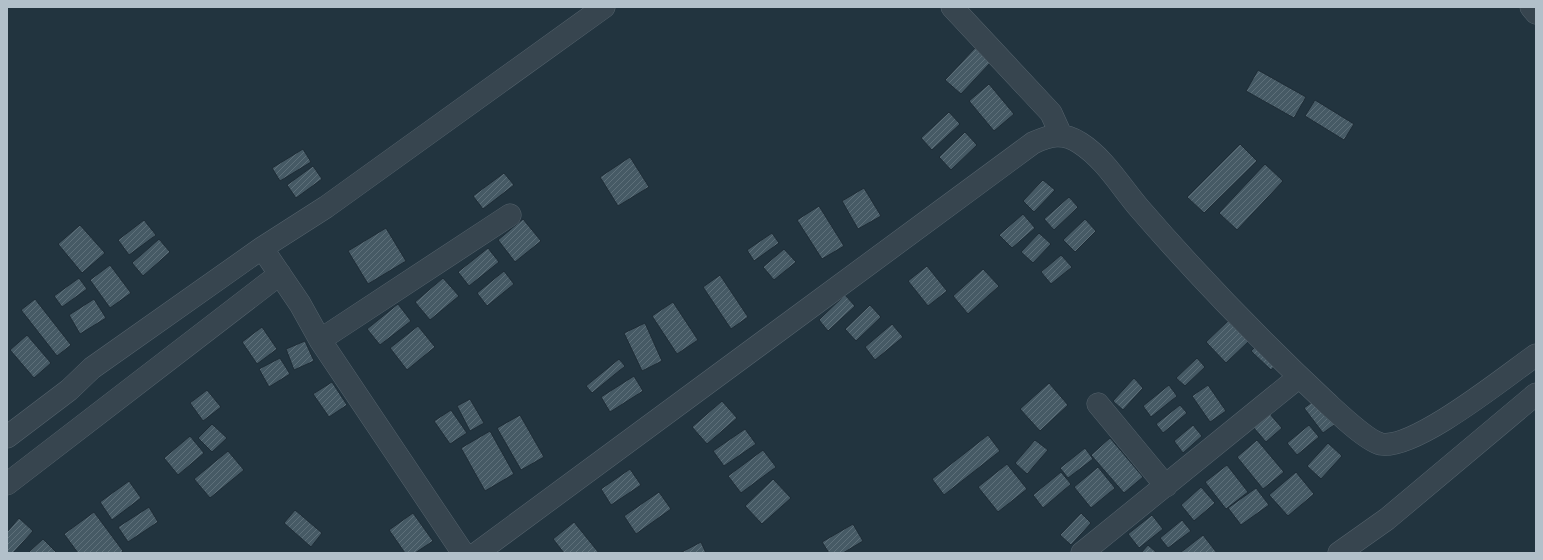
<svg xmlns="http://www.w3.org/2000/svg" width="1543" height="560" font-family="'Work Sans',sans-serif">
<defs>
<pattern id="building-hatch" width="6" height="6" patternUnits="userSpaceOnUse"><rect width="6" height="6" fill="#465a65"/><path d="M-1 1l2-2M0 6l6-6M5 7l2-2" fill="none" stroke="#5e707a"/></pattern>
</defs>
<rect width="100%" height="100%" fill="#22343f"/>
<!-- building -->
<path fill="url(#building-hatch)" stroke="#1e2c36" d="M975,48L990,63L961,94L945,80Z
M1258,70L1306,97L1294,118L1246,91Z
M989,84L1014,114L994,131L969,101Z
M1315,100L1354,124L1344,140L1305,116Z
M949,112L960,124L932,150L921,138Z
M965,132L977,145L951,170L939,157Z
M1240,144L1257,161L1204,213L1187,197Z
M303,149L311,162L280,181L272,168Z
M630,157L649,187L618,206L600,177Z
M1265,164L1283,181L1237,230L1219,213Z
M313,166L322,179L296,198L287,185Z
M504,173L514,185L483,209L473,196Z
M1043,180L1055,190L1034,212L1023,201Z
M864,188L881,216L858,229L842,201Z
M1069,197L1078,207L1054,230L1044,219Z
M819,206L844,246L822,259L797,220Z
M1023,214L1035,228L1012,248L999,235Z
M523,219L541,241L515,262L498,240Z
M1085,219L1096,231L1075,252L1063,240Z
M144,220L156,235L129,255L118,240Z
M80,225L105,253L82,273L58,244Z
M386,228L406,261L368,284L348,251Z
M772,233L779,243L754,261L747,250Z
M1039,233L1051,244L1033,263L1021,252Z
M159,239L170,252L143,276L132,263Z
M488,248L499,262L469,286L458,272Z
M784,249L796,262L774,280L763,267Z
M1061,255L1072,267L1051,284L1041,272Z
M110,265L131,293L110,308L90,280Z
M927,266L947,291L928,306L908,281Z
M983,269L999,286L968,314L953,296Z
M504,271L514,284L487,306L477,293Z
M720,275L748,317L731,329L703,287Z
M79,278L87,289L62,307L54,296Z
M443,278L459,296L430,320L415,302Z
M845,295L855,306L828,331L819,320Z
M35,299L71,345L57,356L21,310Z
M94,299L106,318L80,334L69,315Z
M673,302L698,340L677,354L652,316Z
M398,304L411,321L380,345L367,329Z
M870,305L881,317L856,341L845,329Z
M1229,320L1249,341L1226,363L1206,342Z
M645,323L662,361L642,371L624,333Z
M892,324L903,337L875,360L865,347Z
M418,326L435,347L407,370L390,348Z
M262,327L277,349L257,364L242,342Z
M27,335L51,363L34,378L10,350Z
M305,341L314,361L294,370L286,349Z
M1258,344L1278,362L1271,370L1251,351Z
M280,358L290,374L269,387L259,369Z
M1197,358L1205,367L1185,386L1176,378Z
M619,359L625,366L592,393L586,386Z
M634,376L643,391L610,412L601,397Z
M1134,378L1143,388L1123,410L1113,401Z
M332,382L347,405L329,417L313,394Z
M1049,383L1068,405L1040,431L1020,409Z
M1169,385L1177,396L1151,417L1143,406Z
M1208,385L1226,411L1210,422L1192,396Z
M207,390L221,407L203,421L190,403Z
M1319,397L1338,422L1323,433L1304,408Z
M470,399L484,423L470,431L457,406Z
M722,401L737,418L707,444L692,427Z
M1180,405L1187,413L1163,433L1156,424Z
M451,410L467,433L450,444L434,421Z
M1269,413L1282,428L1266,442L1253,427Z
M520,415L544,457L521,470L497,428Z
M212,424L227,438L212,452L198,438Z
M1193,425L1202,436L1183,453L1174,441Z
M1309,425L1319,437L1297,455L1287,443Z
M745,429L756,444L724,466L713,451Z
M490,431L514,474L485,491L461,448Z
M988,435L1000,451L944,495L932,479Z
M190,436L204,453L178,475L164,458Z
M1110,438L1143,477L1124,493L1091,455Z
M1035,440L1048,450L1027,474L1015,463Z
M1257,440L1284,472L1263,489L1237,457Z
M1328,443L1342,456L1321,479L1307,466Z
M1085,448L1093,459L1068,478L1060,468Z
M763,450L776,467L741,493L728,476Z
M228,451L244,470L210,498L194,479Z
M1007,464L1027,489L998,512L978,487Z
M1227,465L1248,492L1226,509L1205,482Z
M1098,467L1115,488L1091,508L1074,487Z
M630,469L641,485L611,505L601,489Z
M1061,472L1071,484L1043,508L1033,495Z
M1296,472L1314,494L1288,516L1269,495Z
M773,479L791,498L762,524L745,506Z
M129,481L141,498L112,520L100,502Z
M1201,487L1215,503L1194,521L1181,505Z
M1256,488L1269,505L1241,525L1228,508Z
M659,492L671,509L636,534L624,516Z
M149,507L158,522L128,542L118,527Z
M295,510L322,533L311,547L284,523Z
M94,512L123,551L121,553H78L64,534Z
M413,513L433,541L415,553H405L389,530Z
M1081,513L1091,523L1071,545L1060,535Z
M1152,515L1163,529L1139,548L1128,534Z
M19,518L33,531L13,553H7V532Z
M1182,520L1191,531L1168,548L1160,538Z
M574,522L599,553H564L553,539Z
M853,524L863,541L843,553H829L822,542Z
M1203,535L1217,553H1180Z
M43,539L57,553H28Z
M701,542L706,553H680Z
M1148,545L1157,553H1141Z"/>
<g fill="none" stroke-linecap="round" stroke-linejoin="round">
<defs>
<path id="minor" d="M952,7L1051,113L1061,135
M1531,7L1536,13
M262,248L300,304L320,340L463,553
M320,340L510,215
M1098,404L1166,486
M7,437L69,390L92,368L262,248L326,207L604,7
M7,484L280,274
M477,553L1033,143C1050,135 1063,132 1080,143C1105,159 1121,187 1140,209C1198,276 1261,341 1326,402C1337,412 1367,441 1381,444C1415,450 1506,376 1536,355
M1082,553L1299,377
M1339,553L1387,519L1536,394"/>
</defs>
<!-- minor casing -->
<use href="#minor" stroke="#55636d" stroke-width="23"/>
<!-- minor -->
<use href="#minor" stroke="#37454f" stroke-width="22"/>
</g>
<!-- border -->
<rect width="1543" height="560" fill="none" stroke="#b2c0ca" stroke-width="16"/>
</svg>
